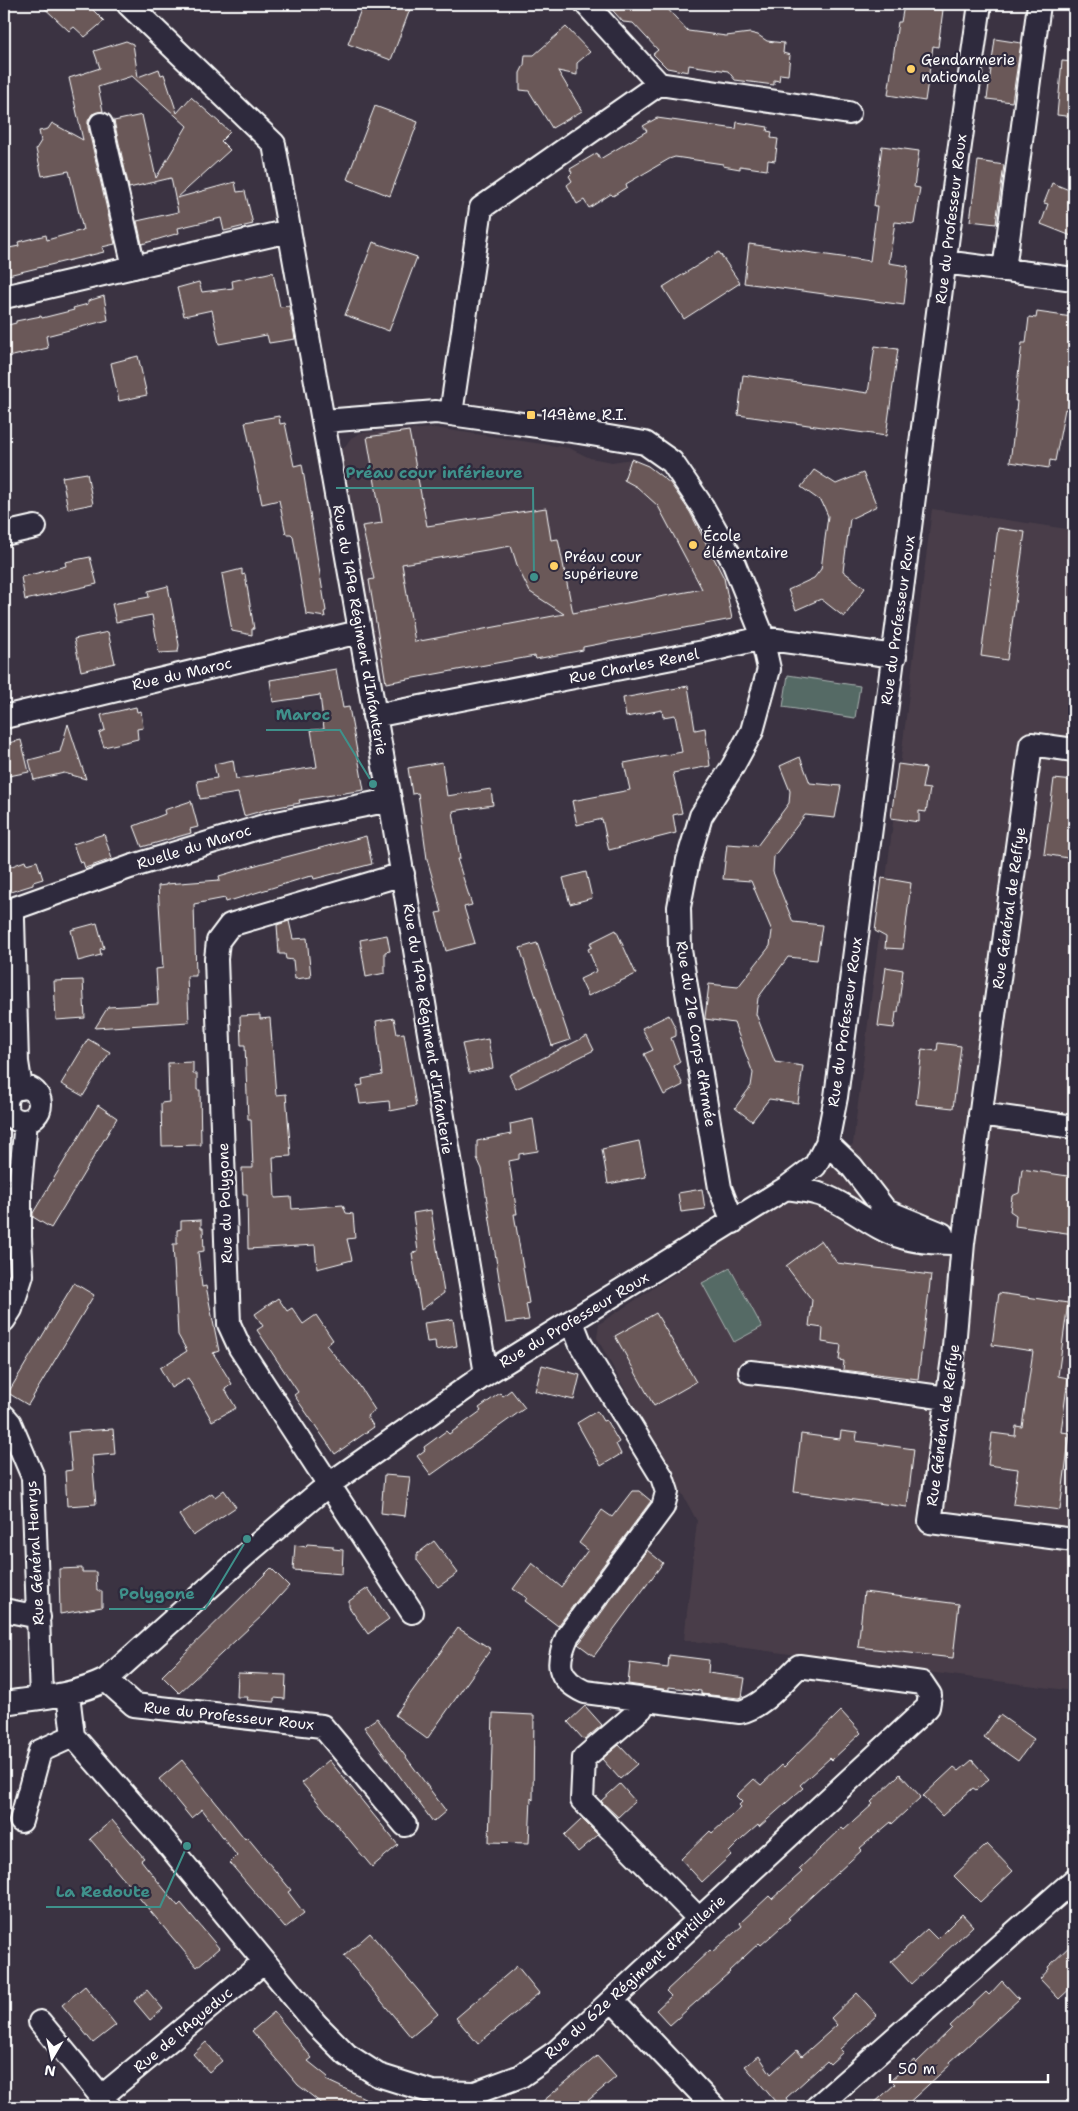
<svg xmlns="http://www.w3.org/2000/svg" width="1078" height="2111" font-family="'Shantell Sans',sans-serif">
<rect width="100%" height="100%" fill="#3b3342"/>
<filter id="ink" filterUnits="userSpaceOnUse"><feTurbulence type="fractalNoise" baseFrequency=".02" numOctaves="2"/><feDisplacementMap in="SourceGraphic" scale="10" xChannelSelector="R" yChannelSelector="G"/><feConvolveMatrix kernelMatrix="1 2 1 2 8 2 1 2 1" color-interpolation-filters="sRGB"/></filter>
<g filter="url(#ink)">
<!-- built -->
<path fill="#493e49" d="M435,428L569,448L590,458L612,462L632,459L646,466L670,484L687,505L726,578L732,619L378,685L339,455L351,438L360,433Z
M932,509L1074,530V1691L684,1640L697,1521L597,1338L599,1324L775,1208L853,1144Z"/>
<!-- green -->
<path fill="#546a65" stroke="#aab4b2" d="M788,675L860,686L855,718L783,707Z
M730,1268L762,1327L734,1342L702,1283Z"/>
<!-- building -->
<path fill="#6a5958" stroke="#fff" fill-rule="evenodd" d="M40,4H87L104,21L85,37L74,27L69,31Z
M363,4H412L391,60L348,44Z
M607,4H663L688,31L726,36L750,33L758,35L767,41L784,43L783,53L790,55L788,75L780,74L779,81L774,80V85L735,80L728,71L689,65L688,72L667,68L653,54L658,50L633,23L623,22Z
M904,5L943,10L938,47L933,46L925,101L888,95L898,22H901Z
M566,27L590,52L577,63V75L558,71L582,111L552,128L529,91L520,90V73L524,65L525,55H534Z
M995,39L1021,43L1012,102L987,99Z
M126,41L133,44L138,77L159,69L161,75L164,74L177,113L191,97L230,132L221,141L230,150L177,198L235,182L237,192L245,191L253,224L224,231L221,218L178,228L179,233L142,244L137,221L178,212L171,178L129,188L114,121L142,115L156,178L187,126L132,76L98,87L103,111L92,114L88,121V127L115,244L102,247L104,252L4,276V249L19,246L18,242L46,235L47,240L83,230L69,171L42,176L36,149L41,141L39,131L48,129L52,123L83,140L69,78L100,68L94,51Z
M1062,61L1074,62V117L1057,115Z
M375,106L418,122L390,196L347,179Z
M657,118L736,129L737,122L768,127L767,131L772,132L771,138L778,139L775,161L768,160L767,170L740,166V169L723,166V164L675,157L669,159L626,184L627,187L613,196L611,194L589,208L584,200L577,204L567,185L572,181L569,176L572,173L570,169L597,153L600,159L647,131L643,126Z
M882,146L919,151L914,187L920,188L914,224L895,222L889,263L908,266L904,305L744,283L749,244L870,261L877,206H874Z
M978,161L1004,165L996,224L970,221Z
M1052,183L1074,192V237L1041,224L1048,204L1044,203Z
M373,242L417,257L389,331L345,315Z
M719,252L740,283L684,319L663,287Z
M273,272L280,307L289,306L295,339L269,343L267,335L219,344L212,310L184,316L177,288L199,282L202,292L233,288L232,281Z
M104,296L108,320L46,336L48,348L4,358V326L16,323V321L41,316L42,318L74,310L73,308L88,304V301Z
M1037,312L1072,317L1071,323H1074V347L1068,410L1065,409L1055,461L1050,460L1049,468L1010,462L1015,423L1017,401H1015L1022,343H1026L1029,317L1036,318Z
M875,346L898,349L886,436L738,415L743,375L868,393Z
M138,356L147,395L119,401L111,363Z
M279,416L280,424L285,423L294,466L302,464L326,611L324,612L325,617L306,614L293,536L291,534H286L279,500L262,504L245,422Z
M409,431L427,526L546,508L551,540L558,539L573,613L702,589L658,506L637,487L624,480L631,459L648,466L670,483L690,512L724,578L732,619L583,647V650L536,659L535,656L386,683L369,580L374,579L362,526L382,523L367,437ZM511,546L518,568L530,592L564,614L415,642L402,564Z
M814,470L836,484L863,473L877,506L850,519L843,571L865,588L844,617L821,599L796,610L788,590L814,578L821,569L828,516L822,502L801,487Z
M87,473L93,504L68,509L62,477Z
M998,528L1025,532L1007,660L981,656Z
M90,557L97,584L25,600L21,577L66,566L65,562Z
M242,569V575L245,574L254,629H252V635L232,631L222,574Z
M168,586L179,645L178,652L159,653L152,615L116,622L112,604L149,597L148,591Z
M108,632L115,663L81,671L74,639Z
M336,669L343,708L349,707L364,790L299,800L300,803L272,808L244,816L238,793L200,799L197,781L217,778L214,764L233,760L236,779L317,767L311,730L324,729L320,695L273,702L270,680Z
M688,686L695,730L705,728L710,766L673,773L682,813L673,815L676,833L609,850L602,819L577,825L572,801L630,790L624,763L682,752L675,715L663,717L662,710L626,717L623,698Z
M136,707L137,712L141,711L143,728L137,729L138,739L104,747L99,733L105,730L101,715Z
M68,724L86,779L64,773L34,780L29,760L60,752Z
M21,740L29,772L4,777V744Z
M800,757L810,783L841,786L835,818L805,815L774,856L773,872L793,922L822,925L817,960L788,957L758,998L756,1014L775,1062L803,1066L798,1103L769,1099L752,1121L735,1108L751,1086L753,1073L734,1023L705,1019V1017L709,984L738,987L770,946L772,931L751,881L723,879L727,844L757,846L789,803L790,791L780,766Z
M442,762L447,796L491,789L493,805L453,811L460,859H457L472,905L464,907L475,943L446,951L436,913L442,912L427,859L418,793L412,794L408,768Z
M898,764L926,768L922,788L930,789L926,812L919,811V822L891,818Z
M1054,779L1074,781V859L1044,854Z
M191,801L198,827L190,829L191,833L142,847L134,826L165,814L164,810Z
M104,834L112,859L85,868L83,862L80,863L73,844Z
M366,836L372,864L314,879L313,876L307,877L226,902L225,898L194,904L196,976H187L189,1022L95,1028L108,1007L158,1004L156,969L163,968L158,886L166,885V884L220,880L219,876L263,863Z
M25,861L26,864L37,861L43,879L33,882V885L7,893L4,882V869Z
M586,872L592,898L570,904L563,878Z
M882,878L911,883L903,949L885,948L886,937L875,931Z
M289,921L293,939L307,938L311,977L295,979L293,960L286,959L285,954H279L277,925Z
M97,923L104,948L100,949L101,955L78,961L71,930Z
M616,930L636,974L588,996L580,979L597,971L588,949L592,947L590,943Z
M387,935L390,951L385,952V973L366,977L360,940Z
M537,943L570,1040L552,1046L520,948Z
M886,967L903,970L898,1012H896L894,1028L878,1026Z
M83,980L85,1018L56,1020L54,981Z
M260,1015V1019L270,1018L276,1095L286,1094L291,1156L273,1157L275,1198L291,1197L292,1209L343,1205L346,1213L353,1214L355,1238L347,1239L352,1260L317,1269L315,1245L248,1249L247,1194H243L242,1168H253L251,1119H248L245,1045H241L240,1016Z
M669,1015L676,1029V1036L671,1038L680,1062L674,1066L683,1085L664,1095L644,1054L653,1050L642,1028Z
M394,1018L397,1034L404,1033L416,1106L390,1111L389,1101L360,1104L357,1086L363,1085L362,1079L382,1075L376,1021Z
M587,1036L594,1050L516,1089L509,1075Z
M88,1039L110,1052L83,1096L61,1084Z
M488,1039L493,1068L469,1073L462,1044Z
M938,1043L961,1046L953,1108L916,1104L922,1049L937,1051Z
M193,1062V1074H197V1090H200L201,1145L162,1146L161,1103L169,1102L168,1063Z
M98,1105L117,1118L51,1228L33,1217V1213Z
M533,1119L538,1151L519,1154V1159L509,1161L517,1214H514L529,1303L526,1304L529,1320L506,1323L482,1169L477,1158V1141L511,1134L510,1124Z
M639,1141L646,1177L608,1184L602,1149Z
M1022,1169L1074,1177V1234L1015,1226L1016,1215L1010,1211L1012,1196L1019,1193Z
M702,1189L705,1209L681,1212L678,1193Z
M431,1210L444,1293L421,1310L412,1253L418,1252L413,1213Z
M201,1220V1228H203L204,1251L198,1252L202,1287L206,1286L219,1351L213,1353L232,1384L225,1389L236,1408L212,1421L188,1378L171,1388L160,1368L187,1351L178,1335L173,1244H177V1230L181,1229V1221Z
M821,1240L837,1263L931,1275L918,1379L843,1370L844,1361L839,1360L841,1345L822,1342L823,1328L809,1326L812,1300L786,1266Z
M74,1283L94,1295L28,1405L8,1393Z
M999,1293L1068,1303L1058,1376L1068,1378L1061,1432L1070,1433L1060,1510L1013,1504L1018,1469L988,1465L992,1433L1015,1436L1016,1426L1022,1427L1033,1351L992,1345Z
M278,1298L287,1311L292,1308L303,1324L316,1315L333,1340L326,1345L359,1385L375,1410L367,1416L374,1427L335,1454L294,1395L298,1392L257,1330L263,1326L255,1314Z
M656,1313L696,1382L654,1406L615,1336Z
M453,1319L457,1346L436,1350L435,1341L427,1342L424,1323Z
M542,1365L580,1375L574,1400L535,1391Z
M511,1390L525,1408L431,1475L417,1456L425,1450L424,1447L446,1431L449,1434L481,1411L479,1408L500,1393L503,1396Z
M597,1411L603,1421L606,1420L619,1442L616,1444L621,1454L601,1466L577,1423Z
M113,1429L115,1454L92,1456L96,1504L67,1506L65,1471L72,1470L68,1432Z
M841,1431L857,1433L856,1441L914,1449L907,1507L794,1492L801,1434L840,1439Z
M384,1475L410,1477L405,1516L381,1513Z
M224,1490L236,1507L193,1536L179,1515L212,1493L215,1497Z
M632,1491H639L651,1501L558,1626L525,1601L527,1598L513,1589L532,1563L561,1587L588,1550L579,1543L602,1510L612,1517Z
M434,1541L458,1573L438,1587L417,1560V1554Z
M307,1544L333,1546V1549L343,1550L342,1574L293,1570L295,1545L306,1547Z
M647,1550L663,1563L594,1656L578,1644L580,1642Z
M82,1568V1572H96L97,1591H102V1607L60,1614L59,1569Z
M271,1568L289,1586L264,1614L179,1693L162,1676Z
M368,1588L389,1619L368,1634L349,1607V1601Z
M864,1592L959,1604L953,1658L858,1647Z
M458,1628L491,1649L427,1739L395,1715Z
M669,1655L709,1660L708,1673L745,1678L742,1697L739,1698L701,1694V1691L686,1689L669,1687V1690L628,1684L630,1663L668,1668Z
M238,1673L286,1675L285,1699L274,1698V1702L247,1700L248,1697H237Z
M585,1706L602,1725L584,1740L568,1722Z
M841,1711L861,1733L832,1760L830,1758L800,1785L803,1788L759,1827L758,1825L743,1838L729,1852L731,1855L702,1882L681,1859L710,1831L712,1833L741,1807L739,1805L742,1802L736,1796L754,1779L761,1785L782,1765L784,1767Z
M493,1713L534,1715L533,1800L531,1798L529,1843L489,1842Z
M1000,1715L1034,1739L1018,1761L984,1737Z
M377,1718L446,1811L433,1822L364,1727Z
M619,1745L637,1764L620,1779L602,1759Z
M182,1760L245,1839L247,1837L291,1890L288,1892L304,1913L285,1928L230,1863L237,1856L202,1809L191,1818L159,1779Z
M329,1760L398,1845L372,1867L302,1783Z
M972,1760L989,1779L976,1790L973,1788L942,1816L923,1796L954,1767L959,1771Z
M900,1774L921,1797L892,1824L891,1822L860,1848L862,1850L788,1918L790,1919L761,1945L759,1943L729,1971L730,1972L670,2025L656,2010L671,1996L666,1991L710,1950L712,1952L742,1926L740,1923L769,1896L772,1899L802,1872L799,1869L842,1828L844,1830L873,1804L871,1802Z
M620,1784L635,1801L618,1817L601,1801Z
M582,1819L598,1835L578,1852L564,1836Z
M112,1820L144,1858L141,1860L160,1884L178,1906L181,1903L219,1948L197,1967L90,1839Z
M987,1844L1013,1871L980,1902L954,1876Z
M962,1914L973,1926L911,1984L891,1962L927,1929L937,1939Z
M370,1933L438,2014L411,2037L344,1956Z
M1074,1942V1985L1059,1999L1040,1979L1049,1969L1048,1967Z
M517,1966L539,1993L478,2044L456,2018Z
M1002,1981L1019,1999L950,2062L951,2064L904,2107H870L895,2084L891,2080L914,2060L916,2063L952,2028L950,2026L986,1992L989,1995Z
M85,1986L116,2025L93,2043L62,2005Z
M147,1990L163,2009L150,2020L134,2001Z
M857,1993L877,2015L840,2049L843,2052L830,2064L827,2061L786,2098L788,2101L780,2107L745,2066L759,2056L771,2074L797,2050L802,2056L837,2025L831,2018Z
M274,2012L312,2058L308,2061L328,2077L326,2080L384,2107H326L298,2085L252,2031Z
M206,2042L222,2061L209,2072L193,2054Z
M597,2056L616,2077L591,2098L580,2107H536Z"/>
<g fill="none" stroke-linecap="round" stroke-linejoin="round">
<defs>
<path id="minor" d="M128,4L274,144L390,800L486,1374
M586,4L659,84
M101,124L134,267
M944,262L1074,279
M1004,270L1039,4
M4,297L289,231
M451,414L481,208L659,84L849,113
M324,421L436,412L579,432L645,443L672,462L702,506L732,559L760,629L769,669L752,731L733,766L701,816L688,860L679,907L680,950L720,1188L733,1222
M4,534L35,527
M374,716L703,652L762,638L895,656
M4,717L359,632
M1074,750L1031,744L963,1243L953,1358L930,1522L1074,1540
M403,874L230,925L218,941L216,959L229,1324L240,1348L412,1612
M11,909L13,919L17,1062L21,1088
M4,912L130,867L267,825L390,800
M6 1104a17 17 0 1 1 34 0a17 17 0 1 1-34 0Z
M980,1114L1074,1127
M827,1143L852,1167L886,1211L942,1234
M786,1188C801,1190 814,1191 827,1197C853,1208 874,1229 902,1237C921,1243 943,1243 963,1243
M4,1320L11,1309L22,1275L20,1237V1185L26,1121
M750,1372L796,1377L947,1398
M4,1416L10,1423L33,1477L41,1698
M4,1610L39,1617
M106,1680L134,1705L322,1726L405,1825
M68,1694L73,1736L165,1841L316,2024L347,2055L378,2075L432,2092L475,2093L521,2076L556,2052L928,1707L930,1695L922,1683L799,1666C781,1683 764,1706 740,1712L585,1692C555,1678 556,1662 568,1635L663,1507L667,1492L662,1477L581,1345L572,1322
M645,1700L641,1709L584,1758L582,1800L699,1919
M4,1703C38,1698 74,1696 106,1680L252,1549L328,1485L486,1374L786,1188L815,1166L827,1143L836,1097L957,166L980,4
M21,1821L40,1751L73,1736
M612,2000L714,2107
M40,2022L110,2107
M101,2097L264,1962
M817,2107L1074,1880"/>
</defs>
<!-- minor casing -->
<use href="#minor" stroke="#fff" stroke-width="26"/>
<!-- minor -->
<use href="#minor" stroke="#2f2a3d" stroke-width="22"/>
</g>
</g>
<!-- markers -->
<g fill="#ffd166" stroke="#2f2a3d" stroke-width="2">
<circle cx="911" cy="69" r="5"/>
<rect x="526" y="410" width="10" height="10" rx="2.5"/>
<circle cx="693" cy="545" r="5"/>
<circle cx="554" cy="566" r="5"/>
</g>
<g text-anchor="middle" stroke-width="4.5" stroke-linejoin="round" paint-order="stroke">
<!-- poi labels -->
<g font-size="15" fill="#fff" stroke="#2f2a3d" text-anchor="start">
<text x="921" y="65">Gendarmerie<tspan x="921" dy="17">nationale</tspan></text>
<text x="541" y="420">149ème R.I.</text>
<text x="703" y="541">École<tspan x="703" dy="17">élémentaire</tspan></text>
<text x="564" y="562">Préau cour<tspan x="564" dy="17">supérieure</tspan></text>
</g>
<!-- street labels -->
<g font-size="15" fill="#fff" stroke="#2f2a3d">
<text transform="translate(951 219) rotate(-83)" y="5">Rue du Professeur Roux</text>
<text transform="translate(898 620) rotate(-82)" y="5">Rue du Professeur Roux</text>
<text transform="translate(360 630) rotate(80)" y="5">Rue du 149e Régiment d'Infanterie</text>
<text transform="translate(634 666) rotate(-11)" y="5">Rue Charles Renel</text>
<text transform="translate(182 674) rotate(-13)" y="5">Rue du Maroc</text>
<text transform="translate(194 847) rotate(-17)" y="5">Ruelle du Maroc</text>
<text transform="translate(1009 908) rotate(-82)" y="5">Rue Général de Reffye</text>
<text transform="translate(845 1022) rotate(-82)" y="5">Rue du Professeur Roux</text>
<text transform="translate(428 1029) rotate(81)" y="5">Rue du 149e Régiment d'Infanterie</text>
<text transform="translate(696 1034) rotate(81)" y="5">Rue du 21e Corps d'Armée</text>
<text transform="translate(225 1203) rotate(-92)" y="5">Rue du Polygone</text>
<text transform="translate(574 1320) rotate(-31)" y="5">Rue du Professeur Roux</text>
<text transform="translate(943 1425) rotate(-82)" y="5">Rue Général de Reffye</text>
<text transform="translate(35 1553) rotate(-93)" y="5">Rue Général Henrys</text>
<text transform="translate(229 1716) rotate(6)" y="5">Rue du Professeur Roux</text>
<text transform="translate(635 1977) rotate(-42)" y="5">Rue du 62e Régiment d'Artillerie</text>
<text transform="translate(183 2030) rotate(-40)" y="5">Rue de l'Aqueduc</text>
</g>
</g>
<!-- callouts -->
<path fill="none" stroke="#3f918b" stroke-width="2" d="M534 577L533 488H336M373 784L340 730H266M247 1539L205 1609H109M187 1846L160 1907H46"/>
<g fill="#3f918b" stroke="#2f2a3d" stroke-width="2">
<circle cx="534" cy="577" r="5"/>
<circle cx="373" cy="784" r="5"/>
<circle cx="247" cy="1539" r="5"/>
<circle cx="187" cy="1846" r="5"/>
</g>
<g font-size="16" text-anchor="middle" font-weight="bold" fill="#3f918b" stroke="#2f2a3d" stroke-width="4.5" stroke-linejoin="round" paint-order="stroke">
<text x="434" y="478">Préau cour inférieure</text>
<text x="303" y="720">Maroc</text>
<text x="157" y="1599">Polygone</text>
<text x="103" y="1897">La Redoute</text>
</g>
<!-- margin -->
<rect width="1078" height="2111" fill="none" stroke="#2f2a3d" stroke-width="20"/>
<rect x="10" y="10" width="1058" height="2091" fill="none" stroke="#fff" stroke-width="2" filter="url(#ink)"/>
<!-- north arrow -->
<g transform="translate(52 2058) rotate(189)" stroke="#2f2a3d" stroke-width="4" paint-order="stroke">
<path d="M0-4L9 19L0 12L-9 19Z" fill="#ffffff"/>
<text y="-8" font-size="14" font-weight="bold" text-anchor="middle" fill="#ffffff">N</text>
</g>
<!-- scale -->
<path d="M890 2074v8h158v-8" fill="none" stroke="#ffffff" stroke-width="2.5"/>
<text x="898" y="2074" font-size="15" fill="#ffffff" stroke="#2f2a3d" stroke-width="4" paint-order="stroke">50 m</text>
</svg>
